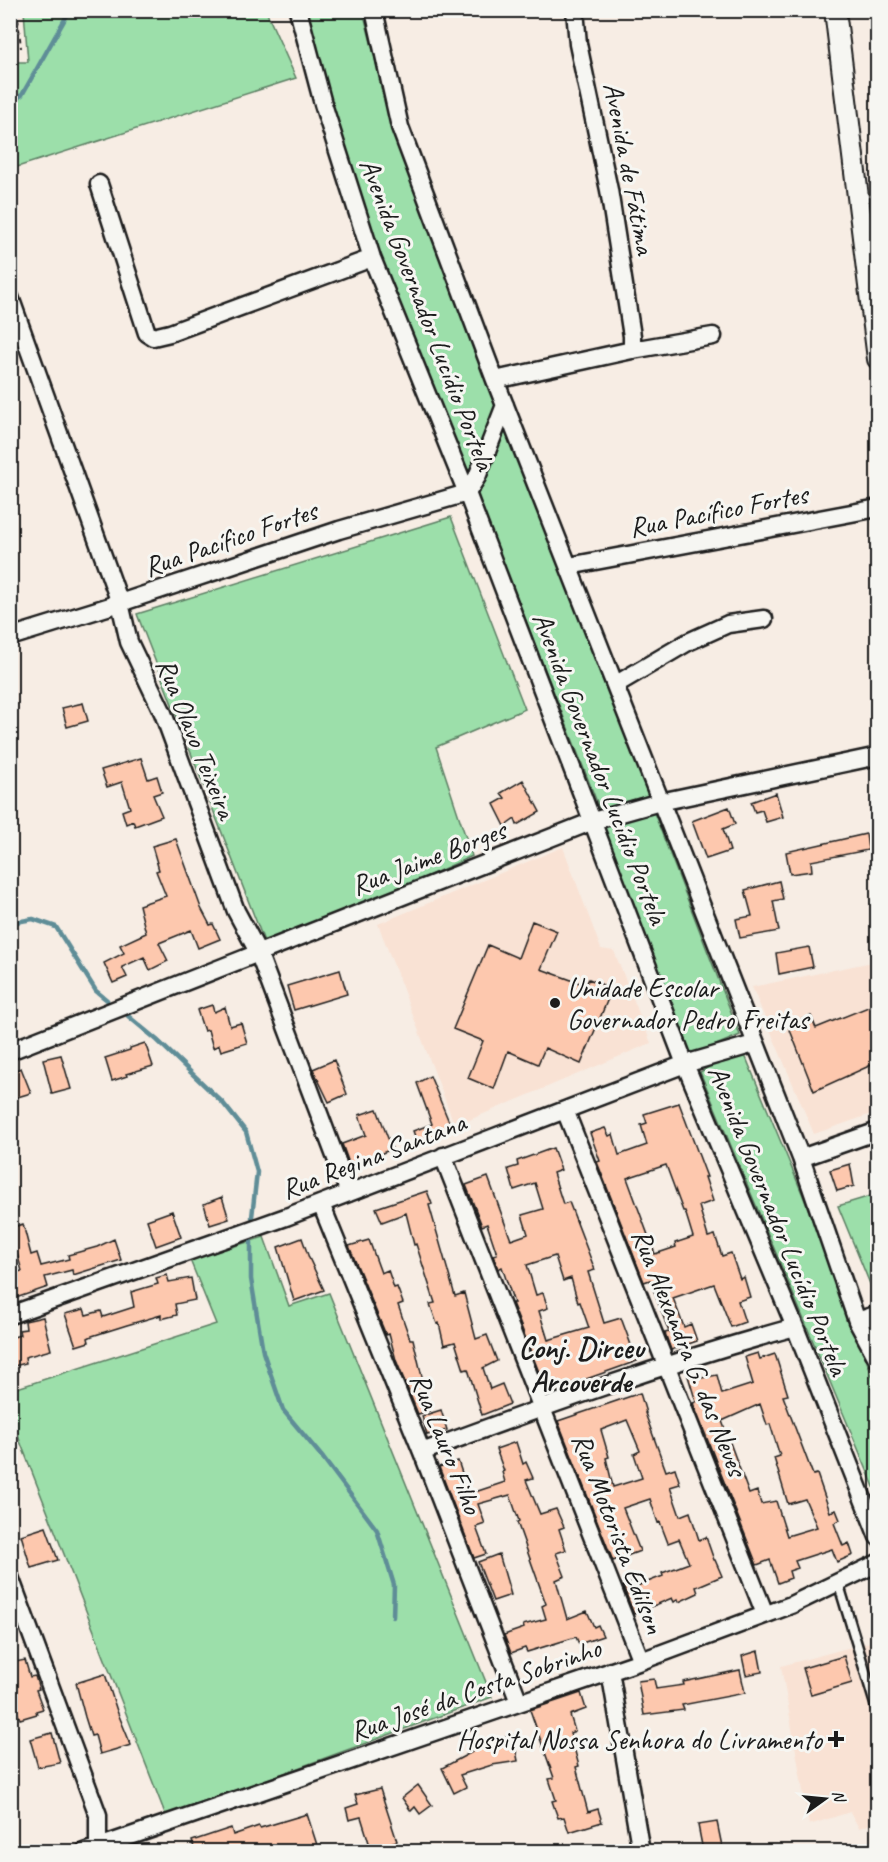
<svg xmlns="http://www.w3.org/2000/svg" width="888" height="1862" font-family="Caveat,sans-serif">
<rect width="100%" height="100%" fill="#f7ede4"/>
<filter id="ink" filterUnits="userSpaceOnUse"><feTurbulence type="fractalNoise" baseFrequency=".0167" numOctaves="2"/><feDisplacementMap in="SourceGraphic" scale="12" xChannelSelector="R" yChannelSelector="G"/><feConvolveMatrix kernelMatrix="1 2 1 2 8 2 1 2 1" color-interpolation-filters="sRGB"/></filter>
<g filter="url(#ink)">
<!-- built -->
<path fill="#f9e2d4" d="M563,847L601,949L614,951L651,1043L455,1126L378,924Z
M877,961V1112L814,1134L752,987Z
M877,1640V1822L859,1828L850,1812L809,1825L781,1666Z"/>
<!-- green -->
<path fill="#9cdfaa" stroke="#5c7e63" stroke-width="1.5" d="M24,11H266L296,78L11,169V62H28Z
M305,11H363L382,86L413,185L497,402L469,474L380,256L324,85Z
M506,425L649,795L600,810L477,496Z
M451,517L525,709L436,747L472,856L267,949L137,614Z
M651,805L740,1035L690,1056L603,826Z
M742,1048L802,1193L872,1375L877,1382V1494L700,1072Z
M877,1194L878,1295L875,1296L838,1206Z
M264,1237L289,1306L329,1293L492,1697L166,1816L11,1418V1390L216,1324L190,1260Z"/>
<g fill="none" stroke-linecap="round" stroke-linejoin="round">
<!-- stream -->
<path stroke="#5e8d97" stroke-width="4.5" d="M10,102L22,95L70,10
M10,923L33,919L56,927L96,991L107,1000
M128,1016L157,1040L223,1103L246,1132L257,1172L252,1217
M251,1242V1279L263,1352L283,1410L323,1458L377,1530L394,1585L393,1617"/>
</g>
<!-- building -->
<path fill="#fdc8ae" stroke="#1c1c1c" stroke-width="1.5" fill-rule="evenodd" d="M83,703L88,721L67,727L62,708Z
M141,758L148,779L157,776L162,792L153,795L162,816L135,826L133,821L126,824L122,811L130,808L122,782L107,787L101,770Z
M523,780L540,812L517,825L515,819L505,826L494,804L505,798L501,793Z
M776,793L783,817L766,822L762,810L755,812L751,802Z
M729,807L735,824L723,829L730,851L706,859L692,821Z
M866,834L868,850L811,861L812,871L790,874L786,852Z
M176,839L201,908L210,925L213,924L220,939L198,948L191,930L159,943L168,961L150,970L144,957L122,967L127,977L113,983L104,963L124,953L120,945L146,933L139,905L166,896L156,871L159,870L152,846Z
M779,881L783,899L773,901L779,931L740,938L736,919L752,916L745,890Z
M532,921L557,931L541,969L585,985L589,979L612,989L581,1064L545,1048L538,1064L508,1051L494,1089L468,1078L483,1041L453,1029L488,945L518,958Z
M809,947L813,967L779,974L776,953Z
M340,970L347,994L294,1010L287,986Z
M878,1003V1062L814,1091L788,1025L811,1016L816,1028Z
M212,1005L214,1012L225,1007L230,1026L241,1023L247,1043L221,1051L219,1045L213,1048L208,1030L204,1031L197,1010Z
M145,1043L153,1066L126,1074L127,1076L112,1081L105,1058L130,1050V1048Z
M61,1055L71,1089L52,1094L43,1059Z
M334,1060L347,1094L329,1102L313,1069Z
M21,1068L31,1093L14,1098L10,1090V1072Z
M430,1076L452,1129L418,1144L413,1131L432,1124L417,1083Z
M679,1103L707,1177H705L713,1201L699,1206L708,1237L715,1235L722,1256L731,1253L740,1279L744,1277L750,1297L738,1301L745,1322L731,1327L714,1284L673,1298L684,1327L691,1324L697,1341L671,1350L665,1333L669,1332L650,1280L644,1282L597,1162L600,1161L590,1133L605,1128L609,1136L613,1134L619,1155L647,1145L641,1125L647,1123L644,1114ZM666,1165L683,1211H685L693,1237L675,1243L676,1247L655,1254L627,1178Z
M377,1109L392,1149L350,1166L342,1144L366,1135L359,1115Z
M553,1148L561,1170L553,1173L563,1204L569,1202L595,1270L588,1272L604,1323L621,1318L637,1361L578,1382L546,1390L512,1303H514L502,1267L498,1269L494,1258L493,1255L497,1254L487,1224L482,1226L466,1185L488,1177L511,1240L528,1234L522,1215L543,1209L535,1183L514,1190L508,1169L518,1166L517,1161ZM555,1256L563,1281L571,1278L578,1303L580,1302L589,1328L548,1340L539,1311L548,1308L543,1293L536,1295L527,1265Z
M850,1164L854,1186L837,1191L830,1170Z
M427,1191L432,1204L429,1205L455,1296L464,1293L476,1339L487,1335L497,1361L483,1368L490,1389L502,1384L510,1404L482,1415L468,1369L464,1370L455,1342L444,1345L439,1323L437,1324L430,1304L435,1303L416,1244L414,1245L406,1213L382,1222L376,1208Z
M222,1197L229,1219L210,1225L204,1204Z
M172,1211L181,1237L156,1246L147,1220Z
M23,1224L31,1255L37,1253L41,1266L69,1259L68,1255L97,1247L114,1239L121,1260L73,1275L72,1270L45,1277L48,1287L10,1300V1274L22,1271L15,1246L10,1247V1228Z
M302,1238L309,1258L324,1290L294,1301L278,1247Z
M369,1240L381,1273L388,1270L394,1288L397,1287L403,1303L398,1305L410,1339H413L424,1385H421L429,1411L418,1414L396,1360L389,1334L386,1335L349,1246Z
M167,1275L169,1282L191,1278L195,1300L175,1304L177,1315L161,1319V1315L127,1325L92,1336L88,1338L89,1342L76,1346L65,1314L84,1309L86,1315L101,1311L103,1317L134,1307L131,1292L158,1284L156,1278Z
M43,1317L51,1350L25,1357L26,1363L10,1367V1338L20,1335L19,1330L26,1329L25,1321Z
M758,1353L760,1359L775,1354L788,1395L783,1396L813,1475L817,1474L830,1512L836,1510L840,1520L834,1523L843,1546L849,1543L853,1555L837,1562L832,1549L795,1561L798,1568L789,1571L791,1578L778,1583L770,1560L757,1565L693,1403L696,1402L688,1376L700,1373L702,1378L717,1375L722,1394L753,1384L745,1357ZM760,1404L767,1425L770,1424L780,1456L774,1458L788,1504L805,1499L817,1527L787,1536L776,1501L761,1504L757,1491L749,1494L722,1421Z
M640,1393L646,1413H645L666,1471L675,1468L680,1484L670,1487L680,1516L690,1512L699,1540L706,1537L714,1560H715L722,1576L696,1587L698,1593L679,1602L678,1599L674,1602L672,1598L634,1614L623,1586L635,1581L637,1586L663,1576L662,1573L689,1563L679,1539L668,1543L660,1522L658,1523L650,1499L623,1508L640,1551L613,1561L558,1421ZM627,1420L640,1451L634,1454L642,1478L613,1487L606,1458L609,1457L601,1430Z
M441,1410L447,1430L427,1435L422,1416Z
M516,1442L523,1464L526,1462L533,1478L526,1480L540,1514L556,1509L564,1527L559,1529L566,1550L556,1553L565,1576L556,1580L567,1619L587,1611L594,1627L598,1625L603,1636L579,1644L576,1637L527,1652L525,1648L511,1653L504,1635L524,1628L523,1625L546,1619L542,1606L546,1604L517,1522L519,1521L510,1495L478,1504L485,1524L476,1527L486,1554L474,1558L439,1467L458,1461L469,1494L505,1482L502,1472L504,1471L496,1449Z
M46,1527L58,1560L31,1568L21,1535Z
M499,1554L511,1595L493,1601L478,1562Z
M758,1651L762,1672L746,1675L742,1656Z
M844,1656L852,1683L811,1695L803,1668Z
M25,1660L30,1677L35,1676L39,1689L36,1690L43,1709L36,1711L37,1714L20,1719L10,1695V1663Z
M740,1670L745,1693L682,1705L684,1710L644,1715L638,1681L654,1679L656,1689L684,1685L683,1682Z
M105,1674L117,1711L131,1745L100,1754L95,1735L91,1736L85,1717L76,1683Z
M581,1693L586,1709L570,1715L575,1731L570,1733L579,1766L576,1767L588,1812L598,1809L602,1822L569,1832L564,1817L558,1818L552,1801L556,1800L549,1779L554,1778L530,1710Z
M52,1733L60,1763L38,1767L30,1739Z
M513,1735L518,1761L492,1765L460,1775L466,1787L454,1793L442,1768L472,1752L471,1748Z
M418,1785L432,1805L420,1814L415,1807L411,1811L402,1798Z
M380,1789L397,1841L371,1849L361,1817L349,1820L346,1808L358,1804L355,1795Z
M307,1814L317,1845L295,1851H195L192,1841L231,1828L233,1835L259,1826L260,1828Z
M717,1822L723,1851H703L698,1825Z"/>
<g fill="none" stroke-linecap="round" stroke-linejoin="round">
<defs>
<path id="service" d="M838,1582L878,1714"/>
<path id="minor" d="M298,10L323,104L372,258L467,493L685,1064L795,1327L878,1537
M374,10L400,127L495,380L801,1158L857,1321L878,1360
M99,184L147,333L153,337L170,333L372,258
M10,297L120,603L129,642L163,713L236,911L258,952L349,1193
M632,350L713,336
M495,380L632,350V336L609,190L578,44L575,10
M569,566L878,508
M10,637L120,603L339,530L467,493L477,477L505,405
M615,685L688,642L728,624L764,619
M10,1051L593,821L660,802L878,756
M565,1110L765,1614
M443,1156L641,1661
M801,1158L878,1131
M321,1204L422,1452L519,1702
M10,1315L286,1217L685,1064L754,1044
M857,1321L878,1314
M422,1452C545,1406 668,1362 795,1327
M10,1577L98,1815V1847
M610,1671L641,1852
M84,1852L641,1661L791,1605L878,1563"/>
<path id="tertiary" d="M835,10L878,359"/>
</defs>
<!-- service casing -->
<use href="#service" stroke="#1c1c1c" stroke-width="13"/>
<!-- minor casing -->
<use href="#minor" stroke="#1c1c1c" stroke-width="21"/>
<!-- tertiary casing -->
<use href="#tertiary" stroke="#1c1c1c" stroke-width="24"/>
<!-- path -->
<path stroke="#1c1c1c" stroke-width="2" stroke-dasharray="4.5 4.5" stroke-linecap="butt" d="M17,10L21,48"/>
<!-- service -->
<use href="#service" stroke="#f6f6f2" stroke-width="8"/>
<!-- minor -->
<use href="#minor" stroke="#f6f6f2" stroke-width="16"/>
<!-- tertiary -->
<use href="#tertiary" stroke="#f6f6f2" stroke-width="20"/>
</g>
</g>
<!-- markers -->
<g fill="#1c1c1c" stroke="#f6f6f2" stroke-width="2">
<circle cx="555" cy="1003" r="6"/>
<path d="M833 1730h6v6h6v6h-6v6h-6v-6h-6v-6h6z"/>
</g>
<g text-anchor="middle" stroke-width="6" stroke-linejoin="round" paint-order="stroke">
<!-- street labels -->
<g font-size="28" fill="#1c1c1c" stroke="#f6f6f2">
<text transform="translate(630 168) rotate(79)" y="10">Avenida de Fátima</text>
<text transform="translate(428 314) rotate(69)" y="10">Avenida Governador Lucídio Portela</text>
<text transform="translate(718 510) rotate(-11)" y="10">Rua Pacífico Fortes</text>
<text transform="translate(230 538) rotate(-19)" y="10">Rua Pacífico Fortes</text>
<text transform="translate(197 738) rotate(68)" y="10">Rua Olavo Teixeira</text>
<text transform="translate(601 768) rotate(69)" y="10">Avenida Governador Lucídio Portela</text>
<text transform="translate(428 857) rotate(-21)" y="10">Rua Jaime Borges</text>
<text transform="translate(373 1155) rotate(-21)" y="10">Rua Regina Santana</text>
<text transform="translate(779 1220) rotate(68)" y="10">Avenida Governador Lucídio Portela</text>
<text transform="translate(690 1352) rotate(68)" y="10">Rua Alexandra G. das Neves</text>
<text transform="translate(447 1443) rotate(68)" y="10">Rua Lauro Filho</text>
<text transform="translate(619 1533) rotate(69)" y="10">Rua Motorista Edilson</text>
<text transform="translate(475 1689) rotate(-19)" y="10">Rua José da Costa Sobrinho</text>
</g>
<!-- poi labels -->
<g font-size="28" fill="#1c1c1c" stroke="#f6f6f2" text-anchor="start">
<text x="567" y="997">Unidade Escolar<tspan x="567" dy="32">Governador Pedro Freitas</tspan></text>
<text x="822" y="1749" text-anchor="end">Hospital Nossa Senhora do Livramento</text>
</g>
<!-- neighbourhood labels -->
<g font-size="30" font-weight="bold" fill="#1c1c1c" stroke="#f6f6f2">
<text x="581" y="1358">Conj. Dirceu<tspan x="581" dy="34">Arcoverde</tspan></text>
</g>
</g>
<!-- margin -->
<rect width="888" height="1862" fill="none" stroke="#f6f6f2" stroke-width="36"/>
<rect x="18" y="18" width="852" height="1826" fill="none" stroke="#1c1c1c" stroke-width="2" filter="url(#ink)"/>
<!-- north arrow -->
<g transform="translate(825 1799) rotate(75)" stroke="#f6f6f2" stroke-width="4.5" paint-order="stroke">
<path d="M0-4.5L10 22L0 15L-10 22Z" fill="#1c1c1c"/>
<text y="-9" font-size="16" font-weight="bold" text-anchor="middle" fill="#1c1c1c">N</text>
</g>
</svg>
